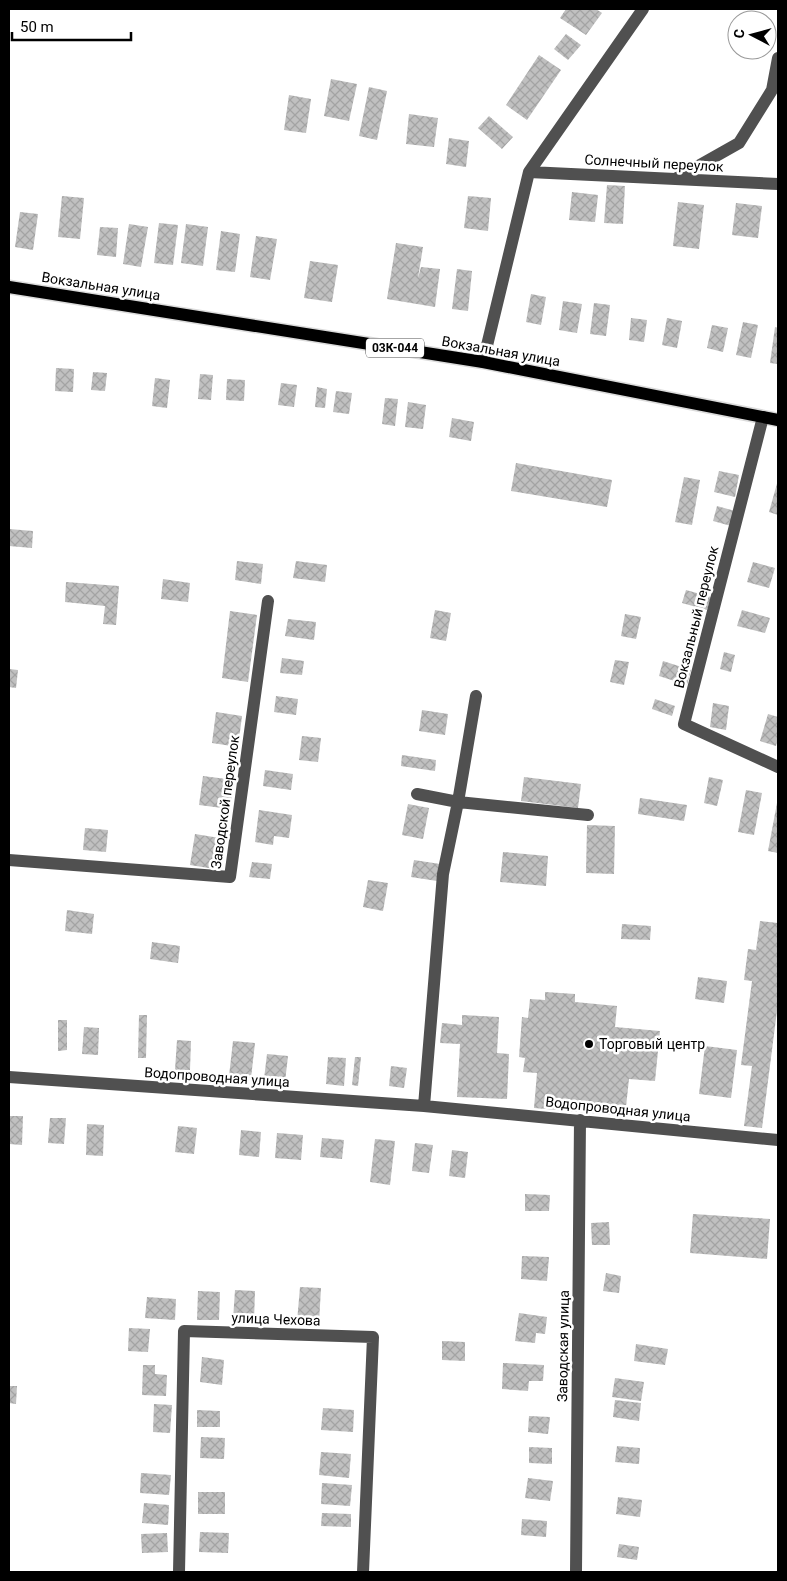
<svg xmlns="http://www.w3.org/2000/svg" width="787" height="1581" font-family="Roboto,sans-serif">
<defs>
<pattern id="building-cross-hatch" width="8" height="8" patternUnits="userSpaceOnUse" patternTransform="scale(1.25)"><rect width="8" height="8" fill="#c0c0c0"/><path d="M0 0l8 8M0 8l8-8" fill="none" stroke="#a3a3a3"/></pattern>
</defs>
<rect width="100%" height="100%" fill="#fff"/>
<!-- building -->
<path fill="url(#building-cross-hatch)" d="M566,9H596L602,13L586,35L560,18Z
M566,34L581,45L568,60L554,49Z
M539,55L561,70L527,120L506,105Z
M331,79L357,84L349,121L324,116Z
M369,87L387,91L377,140L359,136Z
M289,95L311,99L306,133L284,130Z
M409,114L438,118L434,147L406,144Z
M489,116L513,137L502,149L478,128Z
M449,138L469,141L466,167L446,164Z
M607,185L625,186L623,224L604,223Z
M572,192L598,195L595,222L569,220Z
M62,196L84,198L80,239L58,237Z
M468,196L491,198L488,231L464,228Z
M678,202L704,205L699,249L673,246Z
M736,203L762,206L758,238L732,235Z
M20,212L38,214L33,250L15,247Z
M159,223L178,225L173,265L154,263Z
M129,224L148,227L141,267L123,264Z
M186,224L208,227L203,266L181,263Z
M100,227L118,228L116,257L97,255Z
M221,231L240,234L235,272L216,270Z
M256,236L277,239L270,280L250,277Z
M396,243L423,247L418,278L421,267L440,269L435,307L387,299Z
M310,261L338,265L332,302L304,298Z
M457,269L472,271L468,311L452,309Z
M531,294L546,297L541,325L526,322Z
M563,301L582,304L577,333L559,330Z
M594,303L610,305L606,336L590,334Z
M631,318L647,320L644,342L629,340Z
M667,318L682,321L677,348L662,345Z
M743,322L758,325L751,358L736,355Z
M712,325L728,328L723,352L707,348Z
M775,327L778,328V364L770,363Z
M56,368L74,369L73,392L55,391Z
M93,372L107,373L105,391L91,390Z
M200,374L213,375L211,400L198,399Z
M155,378L170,380L167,408L152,406Z
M227,379L245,380L244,401L226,400Z
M281,383L297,385L294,407L278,405Z
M317,387L327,389L325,408L315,407Z
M336,391L352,393L349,414L333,412Z
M385,398L398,399L395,426L382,424Z
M408,402L426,405L423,429L405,427Z
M452,418L474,422L471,441L449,437Z
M516,463L612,480L607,507L511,491Z
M719,471L739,475L735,497L714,492Z
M684,477L700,480L692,525L675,522Z
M778,480V515L769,512Z
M717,506L735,511L731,526L713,521Z
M9,529L33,531L32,548L9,546Z
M237,561L263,564L261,584L235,580Z
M296,561L327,565L325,582L293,578Z
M753,562L775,568L769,588L747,582Z
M163,579L190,583L188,602L161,599Z
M66,582L119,586L116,625L103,624L105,606L65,602Z
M686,590L711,597L707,610L682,603Z
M435,610L451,613L446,641L430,638Z
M742,610L770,618L765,633L737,626Z
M230,611L257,615L248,682L222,678Z
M625,614L641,617L636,639L621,636Z
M288,619L316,622L314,640L285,636Z
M724,652L735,655L731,672L720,669Z
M282,658L304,661L302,675L280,673Z
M615,660L629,662L624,685L610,682Z
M663,661L691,670L687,685L659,676Z
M9,669L18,670L16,688L9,687Z
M276,696L298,699L296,715L274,712Z
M655,699L675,706L672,716L652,709Z
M713,703L729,706L726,730L710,727Z
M422,710L448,714L445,735L419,731Z
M216,712L242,716L238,747L212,743Z
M768,714L778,717V738L776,746L760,741Z
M302,736L321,738L318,762L299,760Z
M402,755L436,760L435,771L401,766Z
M265,770L293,774L291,790L263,786Z
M203,776L234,780L230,809L199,805Z
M524,777L581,784L578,808L521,801Z
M709,777L723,780L717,806L704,803Z
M746,790L762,793L754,835L738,832Z
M640,798L687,805L684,821L638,814Z
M777,803H778V853L768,851Z
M408,804L429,808L423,839L402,835Z
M259,810L292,815L289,838L274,836L273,845L255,842Z
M587,825L615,826L614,874L586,873Z
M85,828L108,830L106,852L83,850Z
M195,834L226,839L221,870L190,865Z
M503,852L548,856L546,886L500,882Z
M414,860L440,864L437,881L411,877Z
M252,862L272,864L270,879L249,877Z
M368,880L388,883L383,911L363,907Z
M67,910L94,914L92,934L65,931Z
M760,921L778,923V1003L762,1128L744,1126L752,1066L741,1065L752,981L744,980L748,949L756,950Z
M622,924L651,926L650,940L621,939Z
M152,942L180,946L178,963L150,959Z
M698,977L727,981L724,1003L695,999Z
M545,992L575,994V1002L617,1006L615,1027L660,1031L655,1081L629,1079L625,1116L534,1108L537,1073L523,1072L525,1058L519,1057L522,1017L528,1018L530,999L545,1000Z
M139,1015H147L146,1058H138Z
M462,1015L499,1017L497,1053L509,1054L507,1099L457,1097L460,1044L440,1043L442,1023L462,1025Z
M58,1020H67V1050L58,1051Z
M84,1027L99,1028L98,1055L82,1054Z
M177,1040L191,1041L190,1070H175Z
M233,1041L255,1043L251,1078L229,1076Z
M705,1046L737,1050L731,1098L699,1094Z
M267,1054L288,1056L285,1082L264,1079Z
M328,1057L346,1058L344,1086L326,1084Z
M355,1057H361L358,1086L352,1085Z
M391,1066L407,1068L404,1088L389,1086Z
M9,1116H23L22,1145L9,1144Z
M50,1118H66L64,1144L48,1143Z
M87,1124L104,1125L103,1156L86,1155Z
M178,1126L197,1128L194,1154L175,1152Z
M241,1130L261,1132L259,1157L239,1155Z
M277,1133L303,1135L301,1160L275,1158Z
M322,1138L344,1140L342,1159L320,1157Z
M375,1139L395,1141L390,1185L370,1182Z
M415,1143L433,1145L429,1173L412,1171Z
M452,1150L468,1152L465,1178L449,1176Z
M525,1194L550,1195L549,1211H525Z
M693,1214L770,1219L767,1259L690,1253Z
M609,1222L610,1245H592L591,1223Z
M522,1256L549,1257L547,1281L521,1279Z
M606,1273L621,1276L619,1293L603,1291Z
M300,1287L321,1288L319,1323L297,1322Z
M235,1290L255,1291L254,1321L233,1320Z
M198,1291L220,1292L219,1320H197Z
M147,1297L176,1299L175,1320L145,1318Z
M519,1313L547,1317L545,1334L536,1333L535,1343L515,1341Z
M129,1328L150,1329L148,1352L128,1351Z
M442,1341L465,1342V1361L442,1360Z
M636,1344L668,1349L665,1365L634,1361Z
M202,1357L224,1360L222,1385L200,1382Z
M503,1363L544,1365L543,1381H529L528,1391L502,1389Z
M143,1365H155V1374L167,1375L166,1396L142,1395Z
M615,1378L644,1382L641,1401L612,1397Z
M9,1386H17L16,1404L9,1403Z
M615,1400L641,1403L639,1421L613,1417Z
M154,1404L172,1405L170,1433L153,1432Z
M323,1408L354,1410L353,1432L321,1430Z
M197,1410L220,1411V1427H197Z
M529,1416L550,1417L548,1434L528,1432Z
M201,1437L225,1438L224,1459L200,1458Z
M617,1446L640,1448L639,1464L615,1462Z
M529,1447L552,1448V1464L529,1463Z
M321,1452L351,1454L349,1478L319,1475Z
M141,1473L171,1475L169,1495L140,1493Z
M528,1478L553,1481L550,1501L525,1498Z
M322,1483L352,1485L350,1506L321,1504Z
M198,1492H225V1514H198Z
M618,1497L642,1500L640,1517L616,1514Z
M144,1503L169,1505L168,1525L142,1523Z
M322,1513L351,1514V1527L321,1526Z
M522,1519L547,1521L546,1537L521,1535Z
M200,1532L229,1533L228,1553L199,1552Z
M167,1533L168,1552L142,1553L141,1534Z
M619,1544L639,1547L637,1560L617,1557Z"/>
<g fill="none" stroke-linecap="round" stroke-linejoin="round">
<defs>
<path id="major" d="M9,287L483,362L778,420"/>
</defs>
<!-- major casing -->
<use href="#major" stroke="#dbdbdb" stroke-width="15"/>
<!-- minor -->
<path stroke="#505050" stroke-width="12" d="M529,172L778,184
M677,178L739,143L772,90L778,58
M483,362L529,172L643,9
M763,417L684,724L778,767
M417,794L458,802L588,815
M9,860L230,877L268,601
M9,1077L424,1106L778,1140
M424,1106L443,874L458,802L476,696
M179,1572L184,1331L373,1337L363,1572
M576,1572L580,1120"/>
<!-- major -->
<use href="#major" stroke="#000" stroke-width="12"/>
</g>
<!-- markers -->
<circle fill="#000" stroke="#fff" stroke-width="2" cx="589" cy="1044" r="5"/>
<g text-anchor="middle" stroke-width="5" stroke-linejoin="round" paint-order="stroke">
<!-- shield labels -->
<rect fill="#fff" stroke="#4c4c4c" stroke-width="1" x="366" y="338.5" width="58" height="19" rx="4"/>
<g font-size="12" font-weight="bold" fill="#000">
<text x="395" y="352">03К-044</text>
</g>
<!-- street labels -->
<g font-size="14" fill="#000" stroke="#fff">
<text transform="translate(654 163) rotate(3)" y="5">Солнечный переулок</text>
<text transform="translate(101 286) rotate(9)" y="5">Вокзальная улица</text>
<text transform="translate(501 351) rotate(10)" y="5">Вокзальная улица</text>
<text transform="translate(696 617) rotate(-76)" y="5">Вокзальный переулок</text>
<text transform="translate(225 802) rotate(-82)" y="5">Заводской переулок</text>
<text transform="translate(217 1077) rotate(4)" y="5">Водопроводная улица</text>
<text transform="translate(618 1109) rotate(6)" y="5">Водопроводная улица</text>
<text transform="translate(276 1319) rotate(2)" y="5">улица Чехова</text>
<text transform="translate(563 1346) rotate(-89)" y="5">Заводская улица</text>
</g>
<!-- poi labels -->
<g font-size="14" fill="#000" stroke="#fff" text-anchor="start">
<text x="599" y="1049">Торговый центр</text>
</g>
</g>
<!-- border -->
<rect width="787" height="1581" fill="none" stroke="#000000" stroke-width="20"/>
<!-- north arrow -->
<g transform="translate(752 35) rotate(276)"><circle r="24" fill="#ffffff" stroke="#999999"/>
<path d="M0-4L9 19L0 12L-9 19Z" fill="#000000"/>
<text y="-8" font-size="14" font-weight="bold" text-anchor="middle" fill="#000000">С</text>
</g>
<!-- scale -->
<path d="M12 32v8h119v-8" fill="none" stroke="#000000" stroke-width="2.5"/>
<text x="20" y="32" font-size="15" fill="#000000" stroke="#ffffff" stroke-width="4" paint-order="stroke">50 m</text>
</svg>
